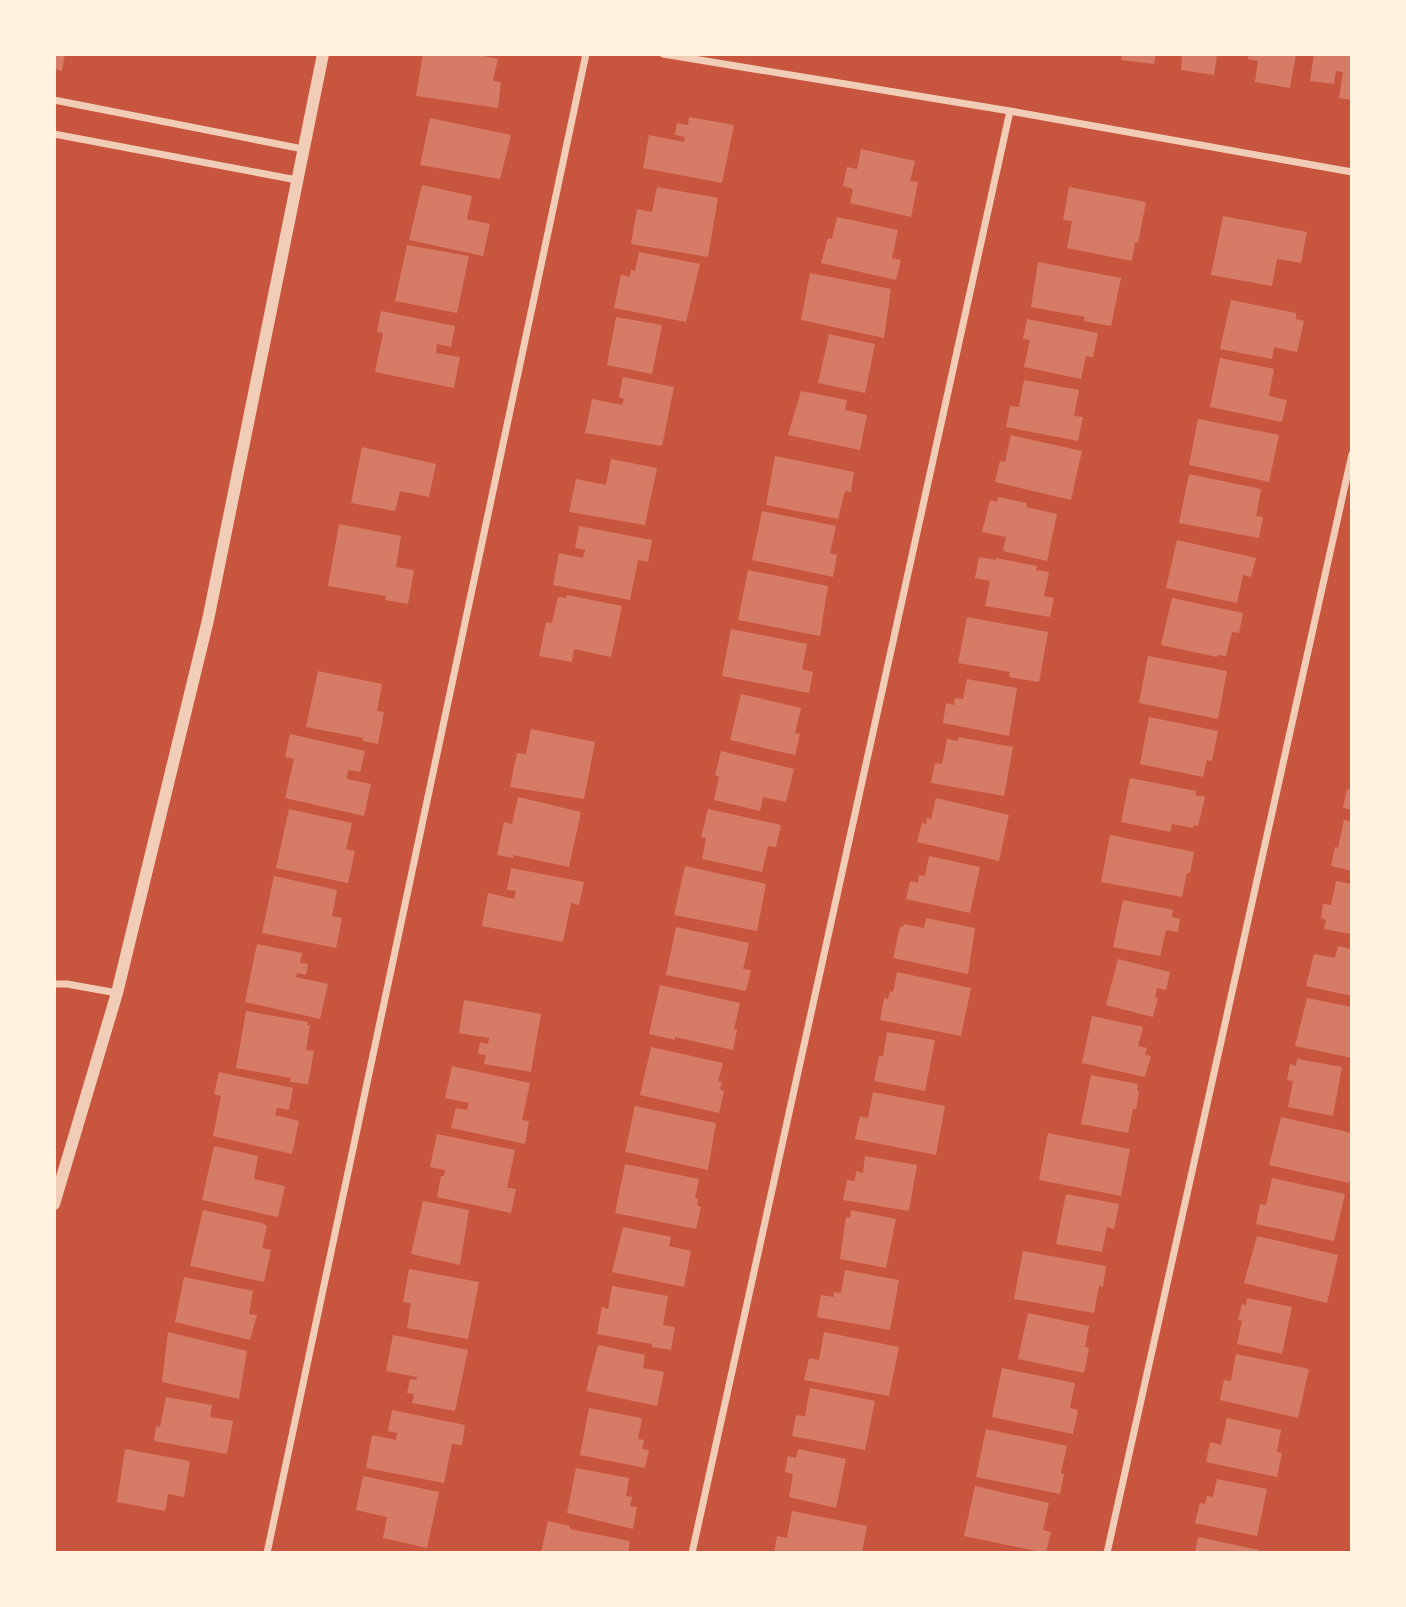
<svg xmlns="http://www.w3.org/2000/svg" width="1406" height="1607" font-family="'Times New Roman',serif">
<rect width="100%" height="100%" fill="#c8553d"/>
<!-- building -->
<path fill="#d67c66" d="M54,54H65L62,71L54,69Z
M423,54H475L498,59L493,81L501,82L498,108L416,96Z
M1122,54H1156L1154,64L1121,60Z
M1182,54H1217L1214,75L1181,70Z
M1249,54H1296L1290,88L1255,82L1258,61L1248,59Z
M1314,54H1352V100L1339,98L1343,72L1336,71L1334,84L1310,81Z
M689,117L734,125L722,183L643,168L649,135L684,142L685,137L675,135L677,123L688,125Z
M430,118L511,135L500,179L420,165Z
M861,149L915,161L910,181L918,182L911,217L850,203L853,189L843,186L847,167L857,169Z
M422,185L472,196L467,219L490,224L483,256L409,240Z
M657,187L718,198L708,257L631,244L637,209L652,212Z
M1069,187L1146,202L1138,243L1135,242L1132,261L1067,248L1072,221L1063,220Z
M1223,216L1307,232L1301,263L1277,259L1272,286L1211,275Z
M837,217L898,230L892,258L901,260L896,280L821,263L828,238L832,239Z
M407,245L469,256L457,313L395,301Z
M639,252L700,264L686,322L614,308L621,275L630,277L631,270L635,271Z
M1038,262L1121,278L1111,326L1084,321L1085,317L1031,307Z
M810,273L891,289L884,338L801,320Z
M1231,300L1296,313V319L1304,321L1297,352L1274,347L1272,359L1220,349Z
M381,311L455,326L451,347L437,344L436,353L460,357L454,388L375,372L383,333L377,332Z
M616,317L662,325L652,374L607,365Z
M1027,319L1098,333L1093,357L1086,356L1081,379L1024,367L1030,340L1023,339Z
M829,334L875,344L865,393L818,383Z
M1220,358L1274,369L1269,396L1287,400L1282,422L1210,407Z
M623,377L674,387L662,446L585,433L592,399L622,405L624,399L619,397Z
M1024,380L1079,390L1074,416L1083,417L1078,441L1006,427L1010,406L1019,407Z
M801,391L847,400L845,410L867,415L860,450L788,435Z
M1198,419L1279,435L1269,482L1189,465Z
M1011,435L1082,451L1071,500L995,482L1000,461L1005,462Z
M362,447L436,464L429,497L400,491L395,511L351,503Z
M775,456L854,472L851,492L845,491L838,519L766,505Z
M611,459L657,468L645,525L569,512L576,479L606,485Z
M1189,474L1261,489L1256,516L1263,517L1259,538L1179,523Z
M998,497L1027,503L1026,507L1057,514L1047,561L1003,551L1006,537L982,532L990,500L997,502Z
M762,511L836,526L830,553L837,555L833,577L752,560Z
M339,524L401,536L396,567L414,570L408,604L385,600L386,596L328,586Z
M579,526L652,540L648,562L638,560L630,600L553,585L559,553L583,558L585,550L575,548Z
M1177,540L1256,558L1251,577L1243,575L1237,603L1166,588Z
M979,557L996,560V558L1037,566L1036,570L1049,572L1044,596L1054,598L1050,617L985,606L990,581L975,578Z
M748,570L828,586L820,636L738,620Z
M567,595L622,606L611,657L574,649L572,662L539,656L546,622L552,623L558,597L566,598Z
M1172,598L1243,613L1239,633L1232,632L1226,656L1218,655L1217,657L1161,645Z
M967,617L1048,632L1039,682L1009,677L1010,672L958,663Z
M731,629L807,644L802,669L813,672L809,693L722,676Z
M1148,656L1227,671L1218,719L1139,703Z
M318,671L382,684L377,711L384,712L378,744L363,741V738L306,727Z
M967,679L1017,688L1009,736L943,723L946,703L954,705L955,698L963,699Z
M741,694L801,708L795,733L800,734L795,755L730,740Z
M1149,717L1218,731L1212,761L1207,760L1203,777L1140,764Z
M531,729L595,742L584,799L510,787L517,753L526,754Z
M290,734L365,751L360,772L348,770L347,779L371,784L364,816L285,798L294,759L285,757Z
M958,737L1013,747L1004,796L931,783L935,763L942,764L947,739L958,741Z
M721,751L794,769L786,802L763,797L760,811L714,800L719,777L715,775Z
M1130,778L1196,791L1195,795L1205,797L1198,826L1194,825L1193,828L1172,824L1170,832L1121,822Z
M1347,789L1352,790V810L1343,808Z
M518,797L581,812L569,867L513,855V858L497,855L504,822L512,824Z
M936,798L1009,815L999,861L917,842L922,823L926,824L927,818L931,819Z
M289,809L352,823L346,849L355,851L348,883L276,868Z
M708,809L781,825L776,847L768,846L762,872L702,859L706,838L701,837Z
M1344,820L1352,821V871L1331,866L1335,847L1338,848Z
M1110,835L1194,852L1190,873H1187L1182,897L1101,882Z
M929,856L980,867L970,913L906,899L910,881L918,883L919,875L925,876Z
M685,866L766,884L757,931L674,915Z
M511,868L584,882L579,905L571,903L563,942L482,926L488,893L514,899L516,891L507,890Z
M274,876L337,890L332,916L342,918L336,948L262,933Z
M1336,881L1352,884V934L1324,929L1326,920L1321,918L1323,904L1331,905Z
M1123,900L1173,910L1172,917L1180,919L1178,932L1166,930L1160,956L1113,947Z
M926,918L975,928L968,974L893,958L900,927H903L904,924L924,928Z
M676,927L749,943L743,969L751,970L746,991L666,975Z
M257,944L302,953L300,963L308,964L306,975L297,973L296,977L328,984L320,1019L245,1002Z
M1338,946L1352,949V996L1306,986L1314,954L1335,958Z
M1118,959L1170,972L1166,990L1157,988L1155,997L1158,998L1153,1017L1106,1005Z
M897,972L971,988L961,1036L880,1020L884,998L888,999L890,991L893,992Z
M660,985L740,1003L734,1029L737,1030L733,1050L675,1037V1040L649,1034Z
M1307,998L1352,1007V1058L1295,1046Z
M464,1000L541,1014L531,1072L484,1064L486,1055L478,1054L480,1042L488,1044L489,1038L459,1033Z
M246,1011L308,1022L307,1025H310L306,1050L314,1051L308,1084L290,1082L291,1078L236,1068Z
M1092,1016L1143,1027L1138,1046L1147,1048L1145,1055L1151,1056L1145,1077L1082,1063Z
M887,1032L935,1040L925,1091L874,1081L879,1056H883Z
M651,1047L723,1063L718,1081L722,1082L720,1089L724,1091L719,1113L640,1095Z
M1297,1059L1342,1067L1333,1116L1288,1107L1293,1081L1287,1080L1290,1064L1296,1066Z
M452,1066L530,1083L522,1120L529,1121L525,1144L451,1128L456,1108L467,1110L469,1103L445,1098Z
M219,1072L293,1088L289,1110L277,1108L275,1115L299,1121L292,1154L213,1136L221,1096L214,1094Z
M1091,1075L1138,1084L1137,1091H1139L1136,1109H1133L1128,1133L1081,1124Z
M873,1092L945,1106L936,1155L855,1139L860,1116L868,1118Z
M635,1106L716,1123L708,1170L625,1152Z
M1281,1117L1352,1133V1171L1349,1183L1269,1165Z
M1048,1133L1130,1149L1121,1196L1039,1180Z
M437,1134L515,1150L507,1188L516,1189L511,1213L437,1197L441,1176H444L445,1170L430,1167Z
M214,1146L258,1156L254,1179L285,1186L278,1217L202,1200Z
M865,1156L917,1165L909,1211L843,1200L847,1180L855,1181L856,1171L863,1173Z
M625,1164L699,1179L695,1198L698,1199L697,1205L701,1207L696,1229L615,1213Z
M1272,1178L1345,1194L1334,1241L1256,1224L1260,1204L1266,1205Z
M1066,1194L1119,1204L1114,1229L1107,1227L1102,1252L1056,1244Z
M423,1201L469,1210L460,1265L411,1254Z
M203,1210L262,1223L267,1226L262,1248L271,1250L264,1282L190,1266Z
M851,1210L896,1219L886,1268L840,1259L846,1217L850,1218Z
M623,1227L671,1237L669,1246L691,1251L684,1287L612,1272Z
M1257,1236L1338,1255L1327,1303L1244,1283Z
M1023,1251L1106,1266L1103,1287L1099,1286L1094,1313L1014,1299Z
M409,1269L479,1282L468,1339L407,1328L411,1303L403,1302Z
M845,1270L899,1280L890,1330L817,1317L821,1295L834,1297V1292L841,1293Z
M184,1277L253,1291L249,1314L257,1315L250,1340L175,1322Z
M612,1286L668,1296L663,1325L675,1327L671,1350L652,1347V1344L597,1334L602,1307L608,1309Z
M1247,1298L1292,1307L1282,1354L1237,1344L1242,1321L1238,1320L1242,1304L1246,1305Z
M1028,1313L1089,1326L1085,1347L1089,1348L1084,1373L1018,1359Z
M168,1332L247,1351L239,1399L162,1382Z
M824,1332L899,1347L889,1396L804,1380L809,1358L819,1360Z
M393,1335L468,1350L455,1411L412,1403L414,1394L407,1393L410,1379L416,1380L417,1377L386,1371Z
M598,1345L645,1355L643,1368L664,1372L657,1406L586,1391Z
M1236,1354L1309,1369L1298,1418L1220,1400L1224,1380L1231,1381Z
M1002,1368L1075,1383L1070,1408L1078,1410L1073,1434L992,1417Z
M810,1388L875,1401L865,1450L792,1436L796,1415L805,1416Z
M166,1397L212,1405L210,1417L233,1421L227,1454L154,1441L156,1426L160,1427Z
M589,1408L642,1418L638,1439L644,1440L642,1449L649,1450L645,1468L580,1455Z
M392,1410L465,1425L462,1445L452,1444L444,1483L366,1468L372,1435L396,1440L397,1433L388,1431Z
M1227,1418L1281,1430L1277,1452L1282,1453L1277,1477L1206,1462L1210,1442L1221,1445Z
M986,1429L1067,1446L1061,1473L1064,1474L1060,1494L976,1477Z
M125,1449L190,1461L184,1497L168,1494L165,1511L117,1502Z
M798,1449L846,1459L836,1508L789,1497L793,1474L785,1472L788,1456L796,1458Z
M576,1468L629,1478L626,1496L632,1497L630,1506L637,1507L633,1529L567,1513Z
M363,1476L439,1492L427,1548L383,1538L387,1517L356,1510Z
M1217,1479L1267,1489L1257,1536L1195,1523L1200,1503L1205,1504L1207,1496L1213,1497Z
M975,1486L1049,1503L1043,1530L1051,1532L1046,1553L964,1536Z
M792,1511L867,1526L862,1553H774L777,1536L787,1538Z
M548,1521L570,1526V1529L630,1541L628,1553H541Z
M1198,1537L1259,1550L1258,1553H1195Z"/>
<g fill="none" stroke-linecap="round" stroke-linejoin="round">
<!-- minor -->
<path stroke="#f1ccb7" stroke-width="7" d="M663,54L1010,111L1352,172
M54,100L303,149
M54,134L297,180
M54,984H67L117,993
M267,1553L586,54
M692,1553L1010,111
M1107,1553L1352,454"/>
<!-- tertiary -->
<path stroke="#f1ccb7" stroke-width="12" d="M54,1204L117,993L208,620L323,54"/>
</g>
<!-- border -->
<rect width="1406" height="1607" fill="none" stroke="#fff3e0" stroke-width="112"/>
</svg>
